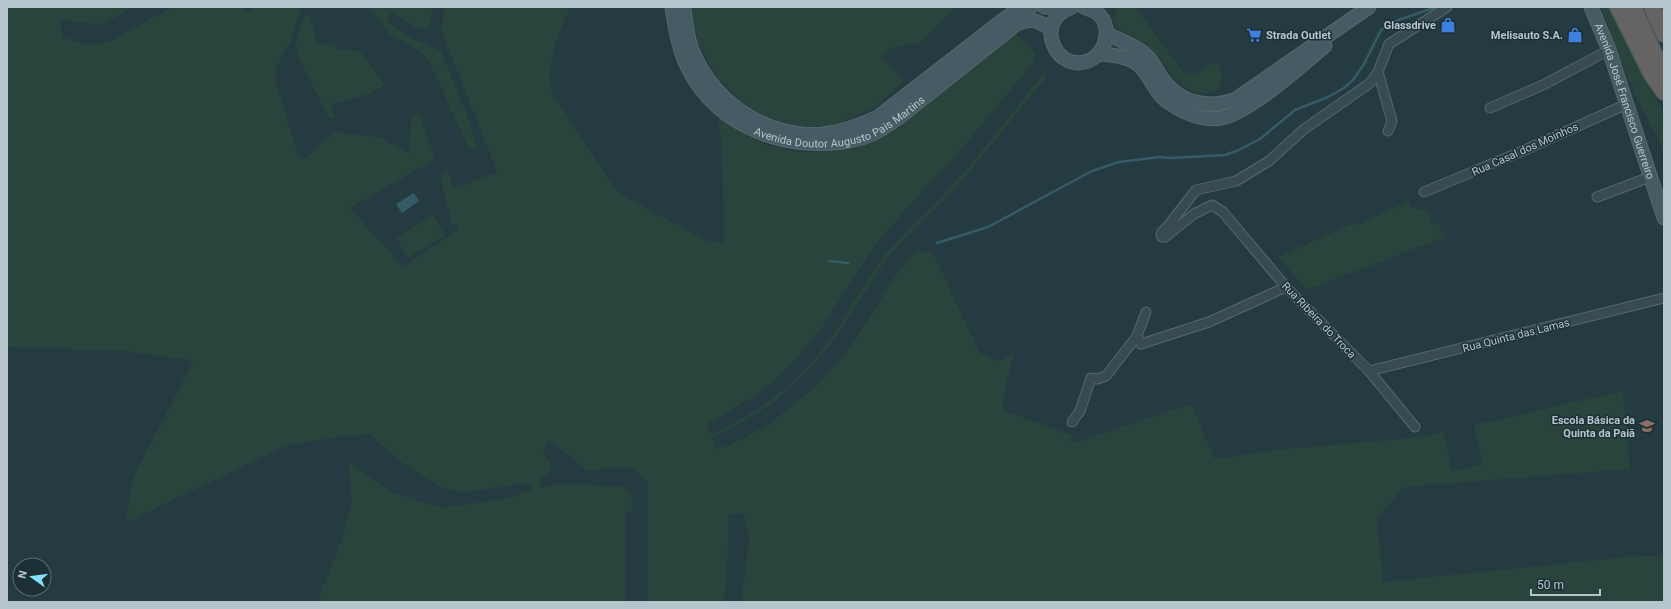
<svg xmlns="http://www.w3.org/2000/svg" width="1671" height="609" viewBox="0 0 1671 609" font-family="Roboto,sans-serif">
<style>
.green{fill:#28443c}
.water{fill:#355b67}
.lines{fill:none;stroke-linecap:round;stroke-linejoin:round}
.stream{stroke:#355b67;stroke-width:2.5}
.minor-casing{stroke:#56686e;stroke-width:11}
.secondary-casing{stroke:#56686e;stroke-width:15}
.trunk-casing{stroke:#46585e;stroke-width:18}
.minor{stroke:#384b51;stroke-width:9}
.secondary{stroke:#465c64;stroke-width:13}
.trunk{stroke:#666463;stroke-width:16}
.labels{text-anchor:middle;stroke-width:3;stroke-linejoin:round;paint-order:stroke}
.poi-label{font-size:11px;font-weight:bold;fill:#b5c5cb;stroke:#1d3036;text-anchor:end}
.street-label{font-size:11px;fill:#b5c5cb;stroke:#1d3036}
</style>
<rect width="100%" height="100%" fill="#243b41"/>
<path class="green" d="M7 7H134L101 25 59 19 63 37 83 44 107 43 172 7H242L245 13 254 7H301L291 42 277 65 275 80 298 155 306 158 333 132 378 137 410 153 411 115 420 114 435 158 432 161 350 208 403 267 458 230V224L452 226 440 175 448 171 454 189 497 172 442 32 444 7H440H570L556 41 549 72 552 92 617 192 707 241 724 244 722 145 718 117C766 153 813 161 870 141L1016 33 1036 53 1032 64 956 156 931 181 876 244 821 329 792 364 758 394 707 424 711 434C756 414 802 381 830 339 852 308 868 273 894 244 915 221 939 201 959 177 989 144 1015 108 1043 74L1047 76 964 179 906 237 885 261 836 338 808 371 770 405 732 428 712 437 717 449 730 445 771 423 816 386 848 351 898 272 916 251 933 252 979 352 998 361 1014 353 1002 402 1006 411 1071 435V444L1191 404 1215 459 1275 450 1410 438 1443 432 1452 471 1483 464 1474 425 1623 391 1630 469 1404 487 1377 518 1383 582 1634 556H1664V602H741L749 541 744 514H729L727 576 724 602H648V482L631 467 587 470 549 440 543 451 552 465 550 473 539 478 541 488 564 483 623 487 631 494 633 508 625 516V602H317L342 539 352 501 348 461 392 492 441 508 510 498 532 489 530 483 460 493 436 485 401 462 369 434 337 437 286 446 125 523 133 478 193 361 124 351 7 347Z
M369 7H434L428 29 413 27 392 11 387 20C399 34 425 44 441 51L466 112 478 150 468 147 428 59 418 50 389 34Z
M693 7H955L922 42 892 48 880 56 904 81 875 108 833 126H791L757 112 740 100 716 76 699 44 692 23Z
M1116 7H1137L1136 8 1185 75 1190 71 1194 76 1216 61C1218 65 1220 68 1221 72 1226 90 1209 97 1195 92 1173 83 1164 59 1147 45 1140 39 1124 35 1118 28 1113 22 1115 14 1116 7Z
M1601 7H1611L1622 34 1664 114V151L1636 95 1619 59Z
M305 15H310L317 44 334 43 337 50 360 51 385 85 369 94 332 104 335 118 330 119 297 56 296 42Z
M1408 201 1412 208 1416 207 1418 211 1426 209 1432 225 1438 223 1445 237 1307 290 1278 257 1356 222 1358 225Z
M433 215 445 235 408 258 396 238Z"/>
<path class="water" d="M414 193 419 201 402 213 396 204Z"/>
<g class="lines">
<path class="stream" d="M937 243 988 227 1092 171 1119 162 1160 157 1170 158 1225 155 1239 150 1260 139 1295 110 1328 97 1344 88 1353 80 1364 64 1381 30 1393 22 1436 7
M829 261 848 263"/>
<g class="minor-casing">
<path id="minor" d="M1378 72 1392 121 1388 131
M1490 108 1543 85 1609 50
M1424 192 1520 152 1627 104
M1597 197 1650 177
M1137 336 1141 344 1209 322 1286 287
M1369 371 1664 298
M1072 422 1080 411 1091 378 1097 379 1106 376 1137 336 1146 312
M1415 427 1369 371 1286 287 1223 212 1212 205 1194 214 1165 237H1162L1161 235 1162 232 1168 226 1196 190 1236 181 1269 161 1303 130 1370 83 1378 72 1389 44 1447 7"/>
</g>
<g class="secondary-casing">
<g id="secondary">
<path id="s1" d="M672 7C675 27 678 47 687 66 717 130 796 156 861 138 876 134 889 124 901 116L1015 25C1030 17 1037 20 1051 29"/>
<path d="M684 7C685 18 686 29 689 40 704 96 765 140 823 134 842 132 861 125 878 117L1003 20 1014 12 1031 7"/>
<path d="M1044 7 1067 8"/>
<path d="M1072 7C1031 20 1057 78 1092 59 1108 49 1112 23 1096 12 1092 10 1088 9 1084 7"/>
<path id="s2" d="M1591 7 1609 50 1664 218"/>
<path d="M1107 33C1119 41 1139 46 1149 58 1155 65 1158 74 1164 81 1182 104 1210 109 1236 99L1369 7"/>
<path d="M1099 54C1113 55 1130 56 1141 67 1149 76 1154 88 1162 97 1168 103 1177 108 1185 112 1196 117 1209 120 1221 118 1248 114 1302 65 1325 46"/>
</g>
</g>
<g class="trunk-casing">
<path id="trunk" d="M1618 7 1651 73 1664 92
M1633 7 1661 69
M1652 7 1664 34"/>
</g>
<use href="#minor" class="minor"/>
<use href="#secondary" class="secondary"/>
<use href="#trunk" class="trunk"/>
</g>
<defs>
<g id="shop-bare" transform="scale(1.2)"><path d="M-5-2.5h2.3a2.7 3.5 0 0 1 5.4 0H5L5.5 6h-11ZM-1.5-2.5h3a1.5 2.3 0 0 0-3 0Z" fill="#3f7fe0" stroke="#1d3036" stroke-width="2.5" paint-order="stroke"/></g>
<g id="supermarket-bare" transform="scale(1.2)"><path d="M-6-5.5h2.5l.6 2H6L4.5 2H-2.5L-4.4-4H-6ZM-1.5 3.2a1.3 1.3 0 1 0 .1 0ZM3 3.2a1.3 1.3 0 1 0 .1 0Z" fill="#3f7fe0" stroke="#1d3036" stroke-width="2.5" paint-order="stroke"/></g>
<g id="school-bare" transform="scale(1.2)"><path d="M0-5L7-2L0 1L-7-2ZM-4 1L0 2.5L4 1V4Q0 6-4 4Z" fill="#8d6e63" stroke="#1d3036" stroke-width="2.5" paint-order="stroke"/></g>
</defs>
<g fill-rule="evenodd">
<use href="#shop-bare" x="1448" y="25"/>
<use href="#supermarket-bare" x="1254" y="35"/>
<use href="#shop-bare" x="1575" y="35"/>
<use href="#school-bare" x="1647" y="426"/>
</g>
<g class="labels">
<g class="poi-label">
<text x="1436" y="29">Glassdrive</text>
<text x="1266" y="39" text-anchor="start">Strada Outlet</text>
<text x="1563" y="39">Melisauto S.A.</text>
<text x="1635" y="424">Escola Básica da<tspan x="1635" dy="13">Quinta da Paiã</tspan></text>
</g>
<g class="street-label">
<text dy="4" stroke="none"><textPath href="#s2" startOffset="100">Avenida José Francisco Guerreiro</textPath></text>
<text dy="4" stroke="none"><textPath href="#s1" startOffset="248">Avenida Doutor Augusto Pais Martins</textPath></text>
<text transform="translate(1525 149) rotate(-24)" y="4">Rua Casal dos Moinhos</text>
<text transform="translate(1319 320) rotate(46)" y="4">Rua Ribeira do Troca</text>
<text transform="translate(1516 335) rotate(-14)" y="4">Rua Quinta das Lamas</text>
</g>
</g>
<rect width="1671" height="609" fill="none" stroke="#b5c5cb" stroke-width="16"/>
<g transform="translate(32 577) rotate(284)"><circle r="19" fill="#1d3036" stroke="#5a6c72"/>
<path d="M0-3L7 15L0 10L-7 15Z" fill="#87dffe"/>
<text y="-6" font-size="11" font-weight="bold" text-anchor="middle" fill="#b5c5cb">N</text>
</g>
<path d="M1531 589v6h69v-6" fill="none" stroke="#b5c5cb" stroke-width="2"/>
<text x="1537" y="589" font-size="12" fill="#b5c5cb" stroke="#1d3036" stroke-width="3" paint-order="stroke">50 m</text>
</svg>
